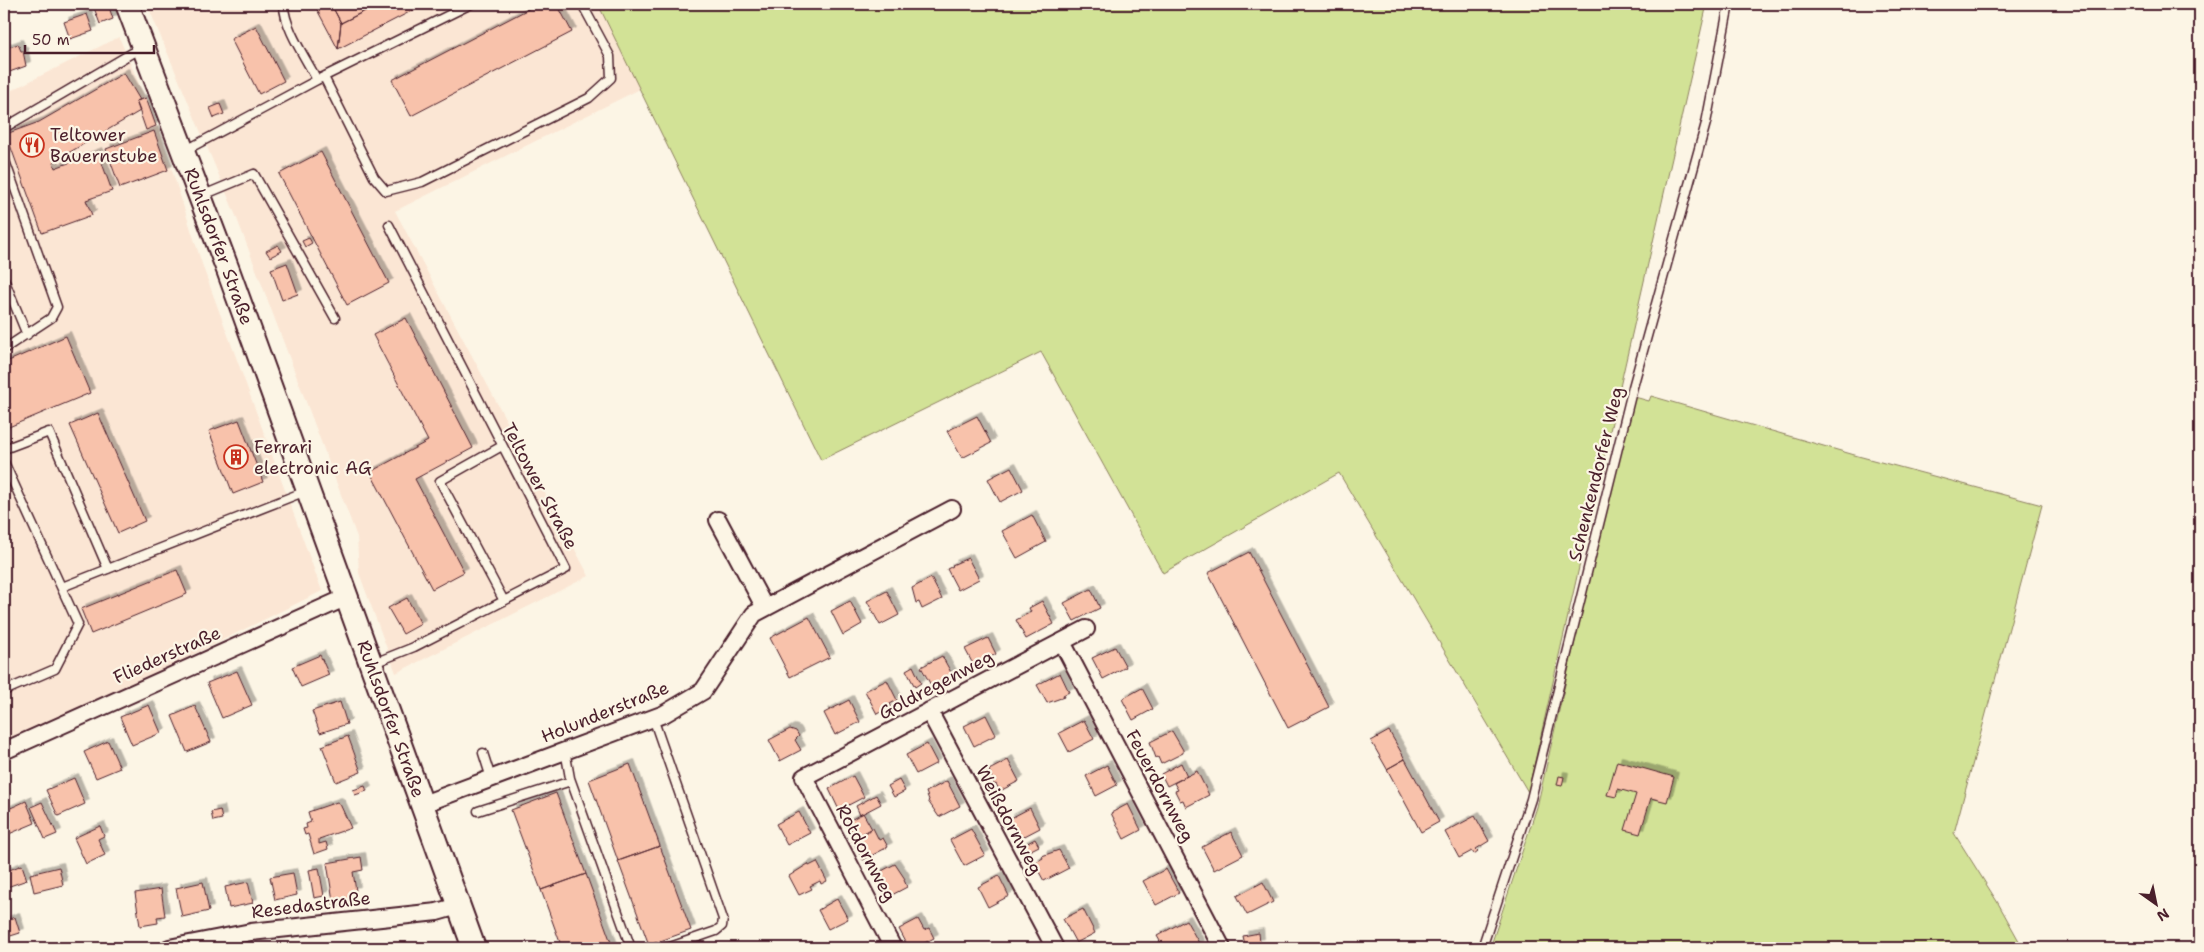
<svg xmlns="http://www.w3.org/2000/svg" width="2204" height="952" viewBox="0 0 2204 952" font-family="'Shantell Sans',sans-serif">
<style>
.built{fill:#fbe6d4}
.green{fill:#d2e296;stroke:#8e8060}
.building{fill:#f8c2ab;stroke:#4a1f2b;filter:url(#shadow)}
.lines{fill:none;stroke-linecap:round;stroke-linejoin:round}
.service-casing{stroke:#4a1f2b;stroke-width:11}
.minor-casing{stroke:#4a1f2b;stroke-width:20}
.secondary-casing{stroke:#4a1f2b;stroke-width:26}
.service{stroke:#fcf5e5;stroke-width:8}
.minor{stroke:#fcf5e5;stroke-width:16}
.secondary{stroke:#fcf5e5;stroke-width:22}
.labels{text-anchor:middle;stroke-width:4.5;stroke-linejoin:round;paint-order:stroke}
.poi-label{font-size:18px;fill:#4a1f2b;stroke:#fcf5e5;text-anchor:start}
.street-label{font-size:18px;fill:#4a1f2b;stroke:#fcf5e5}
</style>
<defs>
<filter id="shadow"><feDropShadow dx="4.5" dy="-4.5" stdDeviation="0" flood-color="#0004"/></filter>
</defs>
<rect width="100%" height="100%" fill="#fcf5e5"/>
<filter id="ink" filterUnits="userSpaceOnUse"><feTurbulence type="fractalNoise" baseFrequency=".02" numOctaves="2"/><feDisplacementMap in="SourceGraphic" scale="10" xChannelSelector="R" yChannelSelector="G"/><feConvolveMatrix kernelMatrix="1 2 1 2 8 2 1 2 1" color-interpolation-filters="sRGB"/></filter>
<g filter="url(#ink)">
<path class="built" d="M147 4H598L640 89 395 211 589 576 396 673 359 573 357 537 236 216Z
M119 37 160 133 204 270 322 591 4 748V94Z"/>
<path class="green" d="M598 4H1707L1528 792 1339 473 1163 573 1041 352 821 460Z
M1631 396 1649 401 1651 396 1858 456 2042 505 1954 833 1998 903 2023 948H1490L1537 807Z"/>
<path class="building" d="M97 4H108L113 19 100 24 93 5Z
M314 4H331L341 23 338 49Z
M331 4H379L341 23Z
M379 4H425L338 49 341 23Z
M538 4H557L572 32 411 116 392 80Z
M87 14 93 31 70 39 64 22Z
M256 26 284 81 259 94 231 39Z
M18 44 21 51H23L26 66 4 74V46L7 48Z
M124 73 140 100 136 101 140 111 53 162 55 168 98 152 112 191 86 200 92 215 42 233 6 134 39 122Z
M146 98 156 126 146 130 136 101Z
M220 104 224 114 214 118 210 108Z
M154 131 168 170 120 188 106 149Z
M321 152 389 283 347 305 279 174Z
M309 238 312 243 305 247 302 241Z
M278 245 282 251 270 257 266 251Z
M287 263 298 294 282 300 271 269Z
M406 318 473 448 415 479 464 572 432 589 370 472 428 441 373 335Z
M66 336 90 393 4 429V363Z
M98 413 145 521 118 533 70 425Z
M977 416 991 443 962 458 947 431Z
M239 420 263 482 233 494 209 431Z
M1011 467 1023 490 1000 502 988 479Z
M1032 515 1046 542 1017 558 1002 531Z
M1249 552 1329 707 1288 728 1208 573Z
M968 558 979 579 958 590 947 569 953 566 952 565Z
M177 570 187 594 91 634 81 609Z
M931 578 942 599 922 609 919 602 916 603 912 588Z
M1091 589 1100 608 1074 621 1064 603Z
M887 591 899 615 880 625 867 601Z
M407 598 421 624 403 634 388 608Z
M850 601 862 624 843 635 831 611Z
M1042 601 1054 624 1026 639 1016 620 1031 612 1029 608Z
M809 617 830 657 790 677 770 638Z
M988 638 996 654 974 666 965 649Z
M1115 647 1126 667 1103 679 1092 658Z
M320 655 329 675 301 687 292 667Z
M942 656 953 676 932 687 921 667Z
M913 666 921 683 915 687 906 670Z
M237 671 252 705 222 718 207 683Z
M1060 673 1069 692 1063 695 1064 697 1047 703 1037 685Z
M887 680 897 700 890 704 891 706 877 714 865 691Z
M1142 688 1153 709 1133 720 1122 699Z
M849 700 860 722 835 735 824 713Z
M340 702 347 724 320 733 312 711Z
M149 705 161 733 132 745 120 717Z
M195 706 211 742 187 752 172 716Z
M986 715 996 735 974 746 964 726Z
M1084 720 1094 739 1069 752 1059 733Z
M790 729 796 731 799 736 795 740 801 750 780 761 769 740Z
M1172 731 1183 750V753L1161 764 1158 757 1156 758 1150 742Z
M1389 731 1405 759 1387 769 1371 741Z
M348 736 361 772 336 782 322 746Z
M108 741 120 768 96 778 84 752Z
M927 744 937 763 916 774 906 755Z
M1405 759 1439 822 1421 832 1387 769Z
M1008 760 1019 781 1000 791 996 784 994 785 989 770Z
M1617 761 1674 777 1667 802 1651 798 1640 834 1625 830 1636 794 1618 789 1616 797 1607 795Z
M1181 763 1187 776 1167 786 1161 774Z
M630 764 660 846 618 861 589 780Z
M1107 765 1117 785 1096 796 1086 776Z
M1197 771 1209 795 1186 807 1183 800 1180 801 1175 791 1178 790 1174 783Z
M853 776 864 797 839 810 829 789Z
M1559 776 1564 777 1562 786 1557 785Z
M74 778 85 804 58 816 46 790Z
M899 780 905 791 894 797 888 786Z
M947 781 960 806 939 817 928 801 929 800 926 792Z
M365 786 367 791 355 795 353 790Z
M556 793 586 874 541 890 511 810Z
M876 795 881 804 860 815 856 806Z
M26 801 35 823 9 834 4 822V811Z
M42 802 57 834 45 839 31 807Z
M337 802 340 804 351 828 319 839V844L326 842 328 849 314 854 308 834 305 835 303 829 307 828 306 824 311 822 308 812Z
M1128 804 1141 830 1124 839 1111 813Z
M1030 808 1040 828 1019 839 1009 819Z
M220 810 222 819 213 821 211 812Z
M799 812 810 833 787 845 776 824Z
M863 813 872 829 855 838 847 822Z
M1475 816 1489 841 1476 849 1478 851 1474 854 1472 851 1459 858 1445 832Z
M100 826 104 836 98 839 105 855 86 864 74 838Z
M873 828 879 840 883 838 888 847 863 860 852 839Z
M971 829 985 855 964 866 950 840Z
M1231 832 1243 855 1214 870 1202 847Z
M1035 839 1039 846 1025 853 1022 846Z
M660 846 691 930 649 945 618 861Z
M1059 850 1069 868 1044 881 1034 863 1043 858 1042 856Z
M361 857 363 870 353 872 356 891 350 892 352 904 334 907 327 863Z
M817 862 827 881 821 884 820 881 810 886 812 889 799 895 789 876 808 864 809 866Z
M895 864 905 879 904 880 907 887 888 897 876 874Z
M22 865 27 880 4 888V872Z
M59 867 63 885 34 892 30 874Z
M319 868 324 896 314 898 309 870Z
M1166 869 1179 893 1156 905 1143 881Z
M293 873 297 895 275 900 270 877Z
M586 874 613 948H562L541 890Z
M999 876 1009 896 988 907 978 887Z
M203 882 209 911 182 917 176 888Z
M248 882 253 903 229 908 225 887Z
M1263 882 1273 902 1247 915 1237 896Z
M161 889 165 916 157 917 158 923 140 926 135 893Z
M837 899 848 919 828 929 818 910Z
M1083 909 1095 933 1076 943 1063 919Z
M15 917 20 933 4 938V921Z
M918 919 924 930 929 928 934 938 915 948H909L899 929Z
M1186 920 1200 945 1195 948H1164L1157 936Z
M1259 933 1260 943 1245 945 1243 936Z"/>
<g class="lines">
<g class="service-casing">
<path id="service" d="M284 4C283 26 307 60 317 80
M324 77 374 177 386 191 422 182 589 98 611 78 610 56 582 4
M4 128 132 53
M186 150 317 80 471 4
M4 158 57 307 51 318 4 349
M201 196 254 174 335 318
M4 279 27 335
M502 446 440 481 504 601
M4 449 49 432 108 569
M4 462 78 624 55 669 4 691
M62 587 306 491
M374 663 414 647 566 569 389 225
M653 718 723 919 722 926 716 931 667 948
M565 750 570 778 631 948
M483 753 491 778
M478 811 571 781
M1482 948 1531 799 1633 387 1706 123 1729 4"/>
</g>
<g class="minor-casing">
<path id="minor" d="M718 520 765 608
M1062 642 1222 948
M929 711 1055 948
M4 751 347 597
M423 804 664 714 703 691 754 614 952 509
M169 948 251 932 437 912 458 906
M893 948 804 777 1086 629"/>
</g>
<g class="secondary-casing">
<g id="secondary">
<path id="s1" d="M127 4 228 270 474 948"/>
</g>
</g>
<use href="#service" class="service"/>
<use href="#minor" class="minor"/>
<use href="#secondary" class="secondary"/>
</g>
</g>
<defs>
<g id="restaurant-ring" transform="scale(1.25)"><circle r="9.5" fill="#fcf5e5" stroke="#c8321e" stroke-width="1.5"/><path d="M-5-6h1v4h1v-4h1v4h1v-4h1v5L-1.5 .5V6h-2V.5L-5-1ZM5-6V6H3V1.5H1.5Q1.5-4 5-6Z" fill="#c8321e"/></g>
<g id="building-ring" transform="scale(1.25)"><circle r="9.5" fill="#fcf5e5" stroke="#c8321e" stroke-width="1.5"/><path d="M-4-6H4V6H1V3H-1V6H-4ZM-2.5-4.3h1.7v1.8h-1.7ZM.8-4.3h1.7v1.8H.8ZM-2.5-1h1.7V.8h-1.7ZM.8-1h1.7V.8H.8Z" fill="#c8321e"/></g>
</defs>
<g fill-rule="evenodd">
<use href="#restaurant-ring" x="32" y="145"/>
<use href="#building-ring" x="236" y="457"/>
</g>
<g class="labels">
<g class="poi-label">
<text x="50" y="141">Teltower<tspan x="50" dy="21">Bauernstube</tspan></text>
<text x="254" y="453">Ferrari<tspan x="254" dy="21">electronic AG</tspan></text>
</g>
<g class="street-label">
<text dy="6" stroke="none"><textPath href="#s1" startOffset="259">Ruhlsdorfer Straße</textPath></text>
<text transform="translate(1596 474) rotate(-76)" y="6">Schenkendorfer Weg</text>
<text transform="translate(540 486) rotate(62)" y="6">Teltower Straße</text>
<text transform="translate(167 655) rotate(-24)" y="6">Fliederstraße</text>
<text transform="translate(936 685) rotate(-28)" y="6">Goldregenweg</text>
<text transform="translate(605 712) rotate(-22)" y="6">Holunderstraße</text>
<text dy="6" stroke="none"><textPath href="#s1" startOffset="762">Ruhlsdorfer Straße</textPath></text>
<text transform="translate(1160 786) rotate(62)" y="6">Feuerdornweg</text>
<text transform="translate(1009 820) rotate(62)" y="6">Weißdornweg</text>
<text transform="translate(866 853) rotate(62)" y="6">Rotdornweg</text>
<text transform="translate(311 905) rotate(-7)" y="6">Resedastraße</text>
</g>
</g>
<rect width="2204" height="952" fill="none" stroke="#fcf5e5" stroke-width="20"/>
<rect x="10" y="10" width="2184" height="932" fill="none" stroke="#4a1f2b" stroke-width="2" filter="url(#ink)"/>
<g transform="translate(2156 904) rotate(147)" stroke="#fcf5e5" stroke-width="4" paint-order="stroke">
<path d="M0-4L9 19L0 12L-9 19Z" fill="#4a1f2b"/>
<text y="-8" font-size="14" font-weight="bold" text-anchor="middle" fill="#4a1f2b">N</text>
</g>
<path d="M25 45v8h129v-8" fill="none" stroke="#4a1f2b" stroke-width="2.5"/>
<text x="32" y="45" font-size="15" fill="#4a1f2b" stroke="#fcf5e5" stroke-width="4" paint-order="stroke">50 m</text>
</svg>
